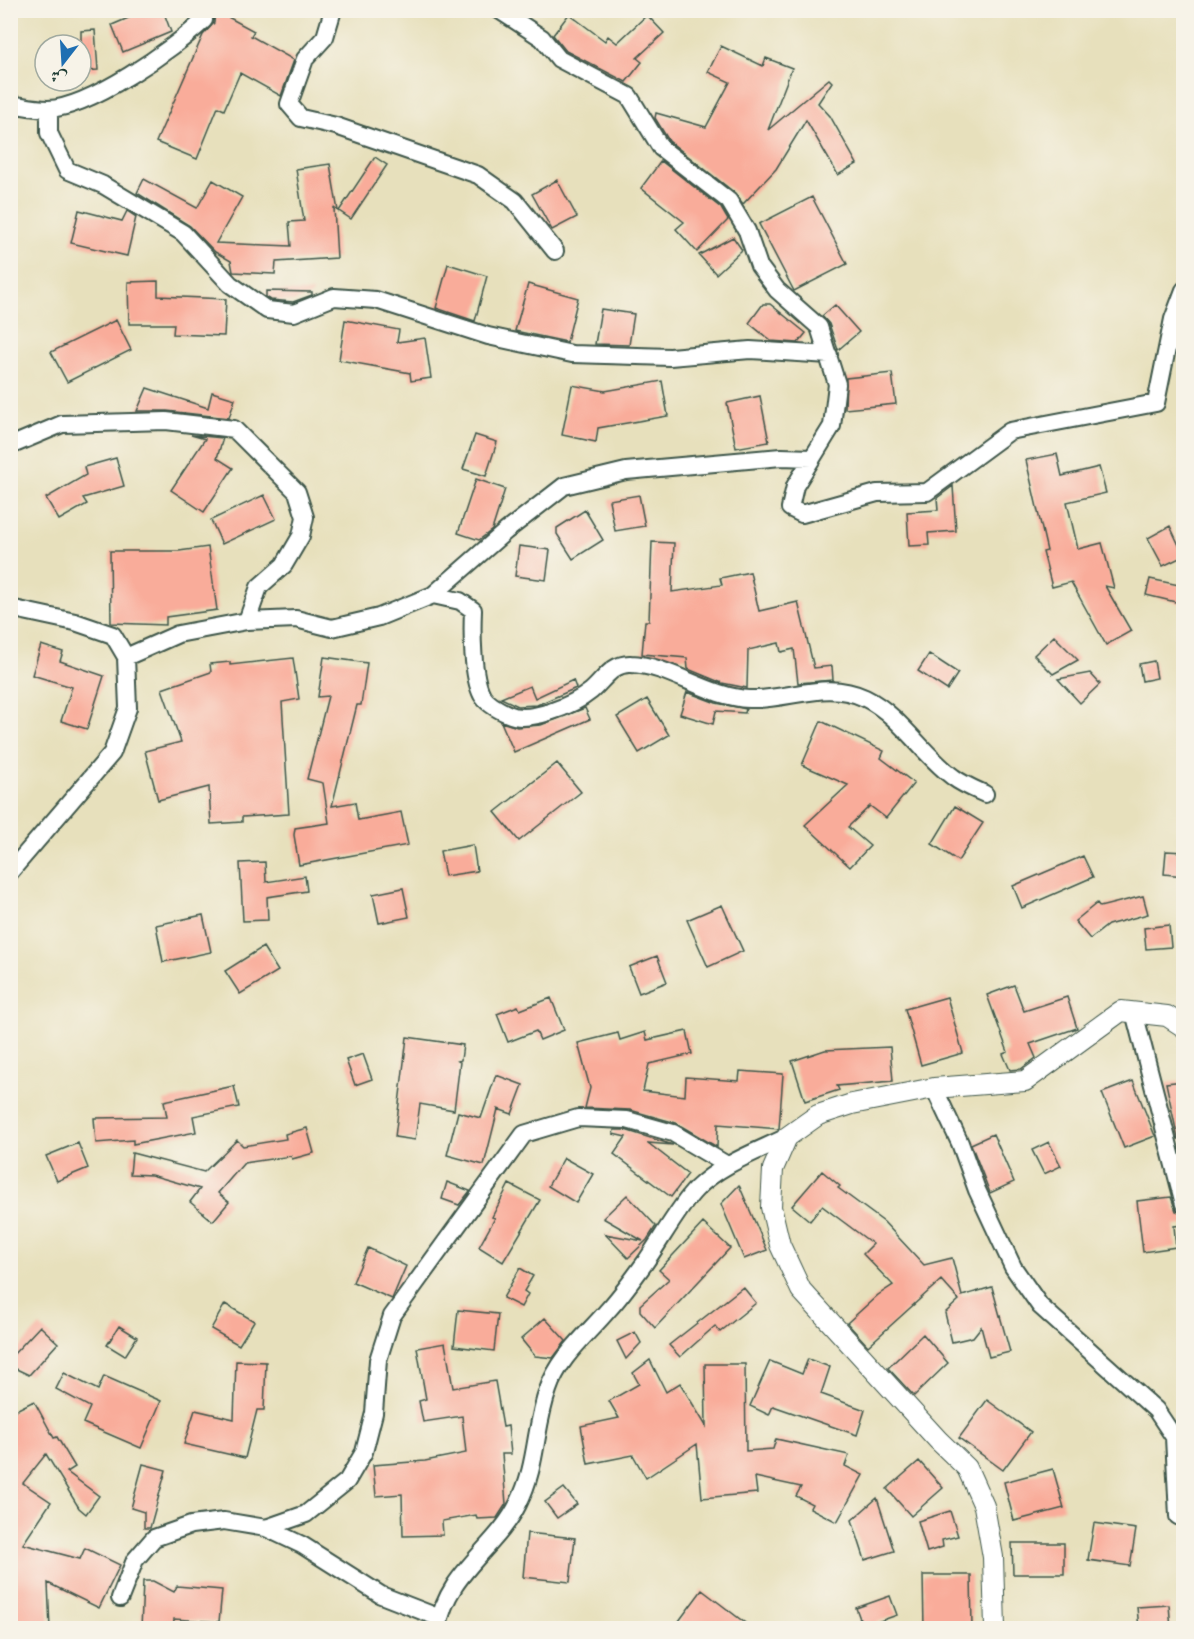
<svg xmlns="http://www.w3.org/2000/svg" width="1194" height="1639" viewBox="0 0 1194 1639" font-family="Vollkorn,Amiri,serif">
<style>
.building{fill:#f9ac9a}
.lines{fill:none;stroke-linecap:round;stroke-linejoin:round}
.minor-casing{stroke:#3d5548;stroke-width:20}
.tertiary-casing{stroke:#3d5548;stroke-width:22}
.minor{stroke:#fff;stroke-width:16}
.tertiary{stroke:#fff;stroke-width:20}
</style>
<rect width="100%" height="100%" fill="#f7f3e8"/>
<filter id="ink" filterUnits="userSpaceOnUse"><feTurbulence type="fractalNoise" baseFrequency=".0167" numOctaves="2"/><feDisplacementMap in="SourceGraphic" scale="12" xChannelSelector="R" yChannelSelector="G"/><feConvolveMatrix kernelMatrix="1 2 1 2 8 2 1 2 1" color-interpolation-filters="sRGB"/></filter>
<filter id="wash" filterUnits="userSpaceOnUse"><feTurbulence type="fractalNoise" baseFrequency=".008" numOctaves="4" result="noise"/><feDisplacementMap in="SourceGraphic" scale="24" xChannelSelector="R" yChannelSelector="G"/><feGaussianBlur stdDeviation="1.35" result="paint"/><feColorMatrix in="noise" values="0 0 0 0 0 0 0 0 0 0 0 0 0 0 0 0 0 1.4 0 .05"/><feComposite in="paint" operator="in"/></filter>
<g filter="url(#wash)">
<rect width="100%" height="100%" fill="#e7e0bc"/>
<g id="blocks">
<path class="building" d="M147 10H163L171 32 123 52 112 25Z
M215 10 254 31 251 36 294 60 281 96 240 73 224 110 218 107 197 159 156 142 203 35 214 23Z
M569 14 605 41 608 36 617 43 647 15 664 33 637 58 642 62 626 82 566 51 553 35Z
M95 30 98 70 81 71V31Z
M721 46 763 66 766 58 792 68 768 130 829 79 832 82 818 103 830 116 857 164 838 175 806 120 776 169 743 204 735 193 669 141 655 118 656 113 706 127 730 82 708 72Z
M375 157 387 165 351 219 339 211Z
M661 161 721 208 728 220 697 252 676 229 684 222 641 188Z
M330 164 338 211 334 208 337 258 276 262 275 274 233 272 231 261 215 252 190 226 137 193 144 179 197 208 213 180 242 197 216 243 291 246 289 222 304 221 296 169Z
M557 180 577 217 552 230 532 194Z
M812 197 847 264 794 291 759 224Z
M79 210 122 221 127 211 136 217 127 256 71 243Z
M733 237 742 250 716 274 699 255Z
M448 264 487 276 475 321 436 308Z
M158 281V296L226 299 224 336 173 334 174 324H129L128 282Z
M528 284 578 298 567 342 515 331Z
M266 291 312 292V295L293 302 271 300 266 297Z
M763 304H770L806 333 798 343 771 341 749 323Z
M835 305 859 332 838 350 829 324 822 316Z
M601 309 634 314 629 345 595 344Z
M116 320 131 350 67 382 51 352Z
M345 320 399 330 397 342 425 338 431 378 411 381 410 373 339 360Z
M892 373 896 404 845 409 846 378Z
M662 381 668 416 598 428 596 442 562 435 572 385 605 391Z
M147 388 208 408 212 392 235 399 229 418 167 411H137Z
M760 396 769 442 736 448 727 403Z
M191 435 223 438 217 458 233 468 204 512 171 490 205 439Z
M475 435 497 442 486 476 463 469Z
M1057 454 1062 476 1099 467 1106 493 1067 502 1078 549 1102 543 1114 588 1105 586 1131 631 1106 645 1071 582 1052 587 1043 552 1047 551 1026 460Z
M116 458 124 486 83 498 87 504 59 520 46 498 86 475 84 467Z
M476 479 505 489 492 530 479 540 458 533Z
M953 486 956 531 928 533 929 545 909 546 907 512 938 510 937 498Z
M264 495 276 519 222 544 211 520Z
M639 495 645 526 615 531 609 500Z
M585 510 603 540 573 559 557 534V528Z
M1170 526 1184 556 1163 566 1148 538Z
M652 542 674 543 672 592 722 585 720 578 750 572 759 611 798 602 814 668 832 666 833 680 798 683 794 649 781 652 779 643 748 650 747 688 722 683 688 669 687 658 642 654 645 621H649Z
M519 546 550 550 546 580 515 576Z
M208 547 217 610 166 617V625L111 623 110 551H179Z
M1150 579 1184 586V604L1146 595Z
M1054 636 1078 660 1053 674 1034 655Z
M41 645 63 652 60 661 104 676 87 729 61 721 72 687 32 675Z
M929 654 958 673 947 690 918 671Z
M324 657 367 663 361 705H357L332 806 355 802 358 820 401 812 408 845 299 865 294 835 295 828 329 823 323 783 307 779 328 696 318 697Z
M293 658 299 699 282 702 289 814 242 817V822L211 824 209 787 158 800 145 751 181 742 162 689 211 672 210 664 230 662V665Z
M1154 661 1157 678 1142 681 1139 664Z
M1090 673 1100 684 1080 703 1058 679Z
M573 680 576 688 537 705 518 706 501 698 530 686 535 698Z
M687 692 716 703 746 709 745 713 716 711 713 724 680 714Z
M647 699 669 735 639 753 617 717Z
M585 708 590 719 514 752 501 722 517 727 541 725Z
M821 721 884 751 881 758 914 783 886 818 870 806 848 827 870 846 850 867 805 825 848 785 802 765Z
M557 763 581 792 519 841 495 812Z
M955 806 983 823 958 861 932 844Z
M473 845 477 871 445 876 440 851Z
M1166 851 1184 852V876L1164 874Z
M1083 856 1093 877 1022 908 1013 886Z
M265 862 266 882 305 876 307 891 267 897 268 920 243 921 240 863Z
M403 888 409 917 379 923 373 894Z
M1143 896 1148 914 1108 925 1090 939 1075 921 1097 903 1100 907Z
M722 905 743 951 708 967 687 920Z
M203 915 211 952 163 962 156 925Z
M1169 925 1171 947 1146 949 1144 928Z
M263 947 278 971 240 994 225 971Z
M657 956 667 982 639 993 629 967Z
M1014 985 1024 1011 1067 997 1077 1028 1030 1044 1036 1058 1021 1069 1010 1070 1003 1054 1008 1052 987 995Z
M947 997 963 1053 921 1065 905 1009Z
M551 998 564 1030 540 1040 536 1031 508 1042 497 1014 518 1006 520 1010Z
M687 1031 692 1054 649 1064 643 1091 685 1096 686 1077 739 1081 740 1071 783 1074 779 1129 718 1124 717 1147 676 1123 630 1110 585 1108 590 1088 578 1043 618 1033 620 1040 645 1032 647 1040Z
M407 1037 463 1045 461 1060 458 1061 460 1062 454 1110 420 1104 415 1140 395 1137Z
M890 1047 893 1081 837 1086 839 1090 805 1101 792 1061 825 1050Z
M363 1054 372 1079 355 1085 346 1060Z
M496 1075 523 1085 512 1114 498 1109 484 1165 447 1155 458 1112 481 1118Z
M1133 1081 1155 1136 1124 1148 1102 1093Z
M1184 1081V1138L1178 1139 1166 1083Z
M234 1086 239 1107 193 1116 196 1132 133 1144V1140L96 1143 94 1118 167 1117 164 1101Z
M307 1128 314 1153 292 1159 291 1156 244 1163 218 1193 229 1202 213 1221 190 1202 200 1189 151 1175 130 1174 132 1153 204 1172 237 1140 243 1146 286 1139 285 1134Z
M614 1130H625L673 1145 648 1143 688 1174 671 1197 614 1154 626 1137 613 1134Z
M993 1134 1014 1182 990 1193 971 1144Z
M1049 1142 1061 1166 1044 1174 1032 1150Z
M78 1143 88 1168 57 1181 46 1156Z
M564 1158 593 1174 576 1203 548 1186Z
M822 1171 840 1186 838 1188 884 1222 924 1265 952 1258 962 1296 992 1287 1010 1352 989 1357 981 1327 973 1337 952 1342 945 1313 959 1300 941 1280 868 1346 847 1323 878 1295 893 1285 863 1254 873 1244 822 1206 810 1221 792 1206Z
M447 1182 470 1191 459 1205 442 1199Z
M509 1184 540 1200 503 1262 479 1247 495 1218 492 1217Z
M739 1185 767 1250 744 1259 721 1204Z
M627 1195 656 1226 647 1240 628 1258 605 1234 643 1241 603 1218Z
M1171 1197 1176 1211 1184 1214V1225L1174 1226 1176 1247 1143 1252 1137 1201Z
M703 1223 730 1248 655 1328 640 1311V1305L669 1279 659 1270Z
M368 1248 406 1266 392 1299 353 1282Z
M520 1268 533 1276 524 1291 528 1294 521 1307 503 1298Z
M743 1287 756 1303 720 1332 715 1326 680 1357 669 1345Z
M225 1304 254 1321 239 1345 211 1329Z
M458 1310 498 1314 494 1351 454 1346Z
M545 1318 566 1341 553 1358 535 1356 521 1339Z
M40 1326 58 1343 29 1375 10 1366V1358Z
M119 1326 137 1337 125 1356 107 1345Z
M635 1332 641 1343 626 1359 617 1341Z
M923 1334 948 1363 914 1396 888 1368Z
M445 1343 453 1388 495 1381 503 1427 508 1426 511 1454H502L506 1504 497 1518 477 1519 476 1515 442 1521 443 1535 403 1536 402 1494 376 1496 373 1465 425 1461 466 1453 462 1416 423 1422 419 1401 426 1399 417 1348Z
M808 1359 830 1367 821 1394 865 1410 857 1435 773 1406 769 1415 750 1406 770 1361 802 1374Z
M650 1360 666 1392 680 1383 706 1426 705 1364H745L746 1451 773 1449 776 1439 849 1455 845 1466 863 1475 837 1522 810 1508 812 1504 796 1496 801 1487 755 1477 757 1493 702 1498 697 1444 646 1478 633 1455 588 1464 581 1426 619 1418 609 1401 639 1384 633 1373Z
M236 1361 266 1362 264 1410H257L245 1458 184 1444 195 1410 234 1419Z
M64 1373 98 1390 104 1376 161 1401 141 1448 83 1423 90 1407 56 1389Z
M987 1400 1031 1432 1003 1470 959 1438Z
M34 1401 54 1438 57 1437 75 1467 67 1472 99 1496 86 1514 79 1508 46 1454 23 1483 51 1502 23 1544 80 1559 85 1548 120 1565 99 1608 48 1583 50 1629H10V1413Z
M919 1461 943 1488 911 1516 887 1489Z
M143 1464 166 1470 150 1528H144V1512L131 1508Z
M1053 1469 1064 1508 1014 1521 1004 1482Z
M564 1488 577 1504 557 1518 545 1502Z
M877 1498 894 1551 865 1560 852 1520Z
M950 1511 958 1536 942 1540 943 1547 927 1552 918 1521Z
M1094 1523 1136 1529 1130 1566 1088 1560Z
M527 1533 575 1538 570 1582 523 1577Z
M1012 1543H1064V1574H1013Z
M923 1575H971L972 1629H924Z
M143 1581H153L174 1592 177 1586 222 1590 219 1622 174 1619 173 1629H141Z
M702 1590 753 1629H673Z
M890 1596 897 1615 863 1627 856 1608Z
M1169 1605 1171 1629H1139L1137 1607Z"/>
</g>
</g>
<g filter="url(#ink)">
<use href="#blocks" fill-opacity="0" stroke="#3d5548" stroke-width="1.5"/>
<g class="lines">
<g class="minor-casing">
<path id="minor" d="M333 10 325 37 305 59 289 104 301 118 336 126 478 175 515 201 555 251
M499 10 542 38 559 59 629 96 661 148 729 201 747 231 759 266 777 290 819 327 837 384 832 426 795 486 790 508 802 514 877 493 927 492 1010 431 1156 403 1173 319 1184 290
M10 104C23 106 36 109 48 109 89 108 174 49 204 20L201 10
M49 109V133L67 170 103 185 183 233 230 284 267 310 294 313 334 297 376 300 488 336 572 354 670 357 750 350 829 355
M10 446 62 424 166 421 234 429 297 492 305 517 301 536 284 565 259 587 247 621
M433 595 460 601 473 610C472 632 472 676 482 695 487 704 499 710 508 714 529 724 574 705 591 691 604 680 612 663 631 664 669 665 708 697 749 699 788 701 826 679 865 698 900 715 922 754 953 777 962 784 974 789 985 794
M10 608 75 622 113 635 126 657 128 708 112 753 10 872
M126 657 178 634 247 621 296 619 332 628 379 617 433 595 506 531 564 486 626 471 781 457 812 458
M1134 1012 1184 1204
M934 1088 960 1143 977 1190 1013 1267 1040 1306 1156 1410 1174 1437 1178 1516 1184 1519
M266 1528 306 1514 347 1481 364 1452 374 1413 378 1360 392 1316 524 1134 578 1118 627 1120 673 1133 727 1165
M120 1598 135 1560 154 1538 191 1525 224 1521 266 1528 302 1545 381 1595 440 1618
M438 1628C446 1573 496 1549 518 1504 538 1464 534 1429 548 1390 559 1357 586 1336 608 1310 621 1296 633 1279 644 1264 659 1243 680 1205 696 1189 721 1164 756 1152 787 1137"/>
</g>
<g class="tertiary-casing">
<path id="tertiary" d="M995 1628 993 1557 984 1506 967 1468 938 1440 801 1290 780 1245 771 1207 773 1169 787 1137 818 1115 852 1104 934 1088 1025 1081 1121 1011 1167 1016 1184 1027"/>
</g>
<use href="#minor" class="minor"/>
<use href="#tertiary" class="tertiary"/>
</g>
</g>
<rect width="1194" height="1639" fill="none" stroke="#f7f3e8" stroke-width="36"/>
<g transform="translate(63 63) rotate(197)"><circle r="28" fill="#f7f3e8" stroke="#a1aaa0" stroke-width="1.5"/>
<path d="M0-4.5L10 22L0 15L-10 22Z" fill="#1f6fb2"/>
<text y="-9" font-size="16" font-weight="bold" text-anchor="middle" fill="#1f3d34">ش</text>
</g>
</svg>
